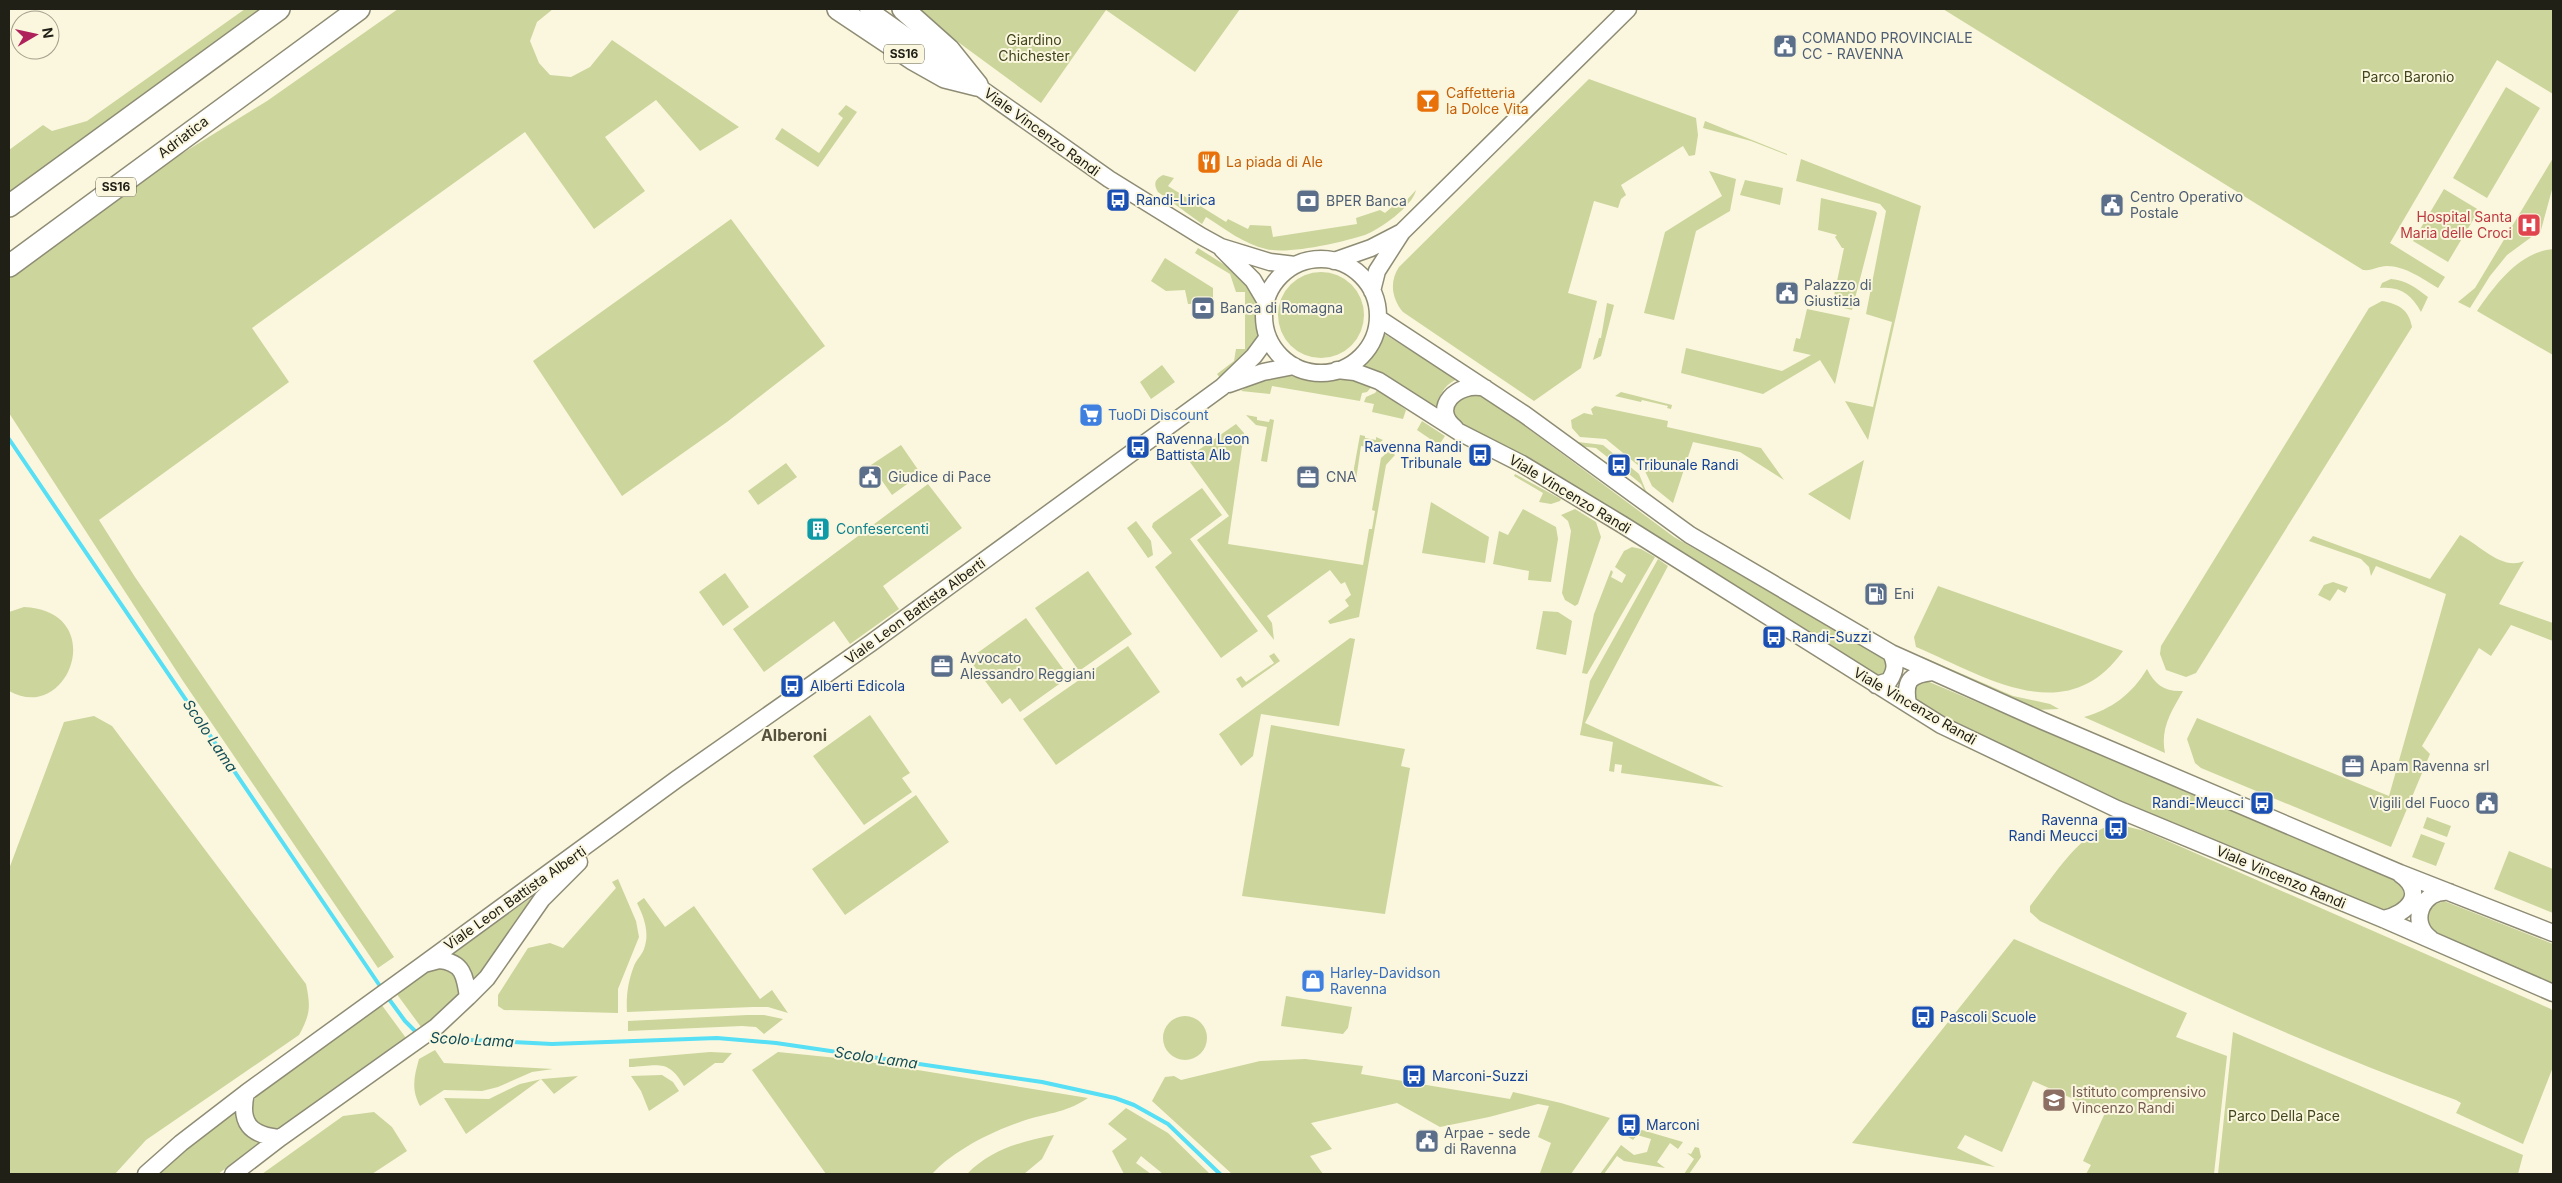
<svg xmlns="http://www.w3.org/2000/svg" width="2562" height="1183" viewBox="0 0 2562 1183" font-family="Inter,sans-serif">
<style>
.green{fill:#ccd59c}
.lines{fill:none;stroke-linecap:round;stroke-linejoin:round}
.stream{stroke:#56dff5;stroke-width:4}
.secondary-casing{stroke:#8f8c75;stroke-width:19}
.highway-casing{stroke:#8f8c75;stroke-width:24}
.secondary{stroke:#fff;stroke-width:16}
.highway{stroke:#fff;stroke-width:21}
.labels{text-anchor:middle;stroke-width:4;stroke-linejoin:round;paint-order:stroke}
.shield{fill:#fbf7de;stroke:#626053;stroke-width:1}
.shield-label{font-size:12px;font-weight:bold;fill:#212017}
.service-label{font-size:14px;fill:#4e5e75;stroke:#fbf7de;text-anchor:start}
.park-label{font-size:14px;fill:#40451d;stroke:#fbf7de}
.food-label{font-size:14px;fill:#c56008;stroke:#fbf7de;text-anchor:start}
.street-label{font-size:14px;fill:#212017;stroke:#fbf7de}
.transit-label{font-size:14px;fill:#164399;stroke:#fbf7de;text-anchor:start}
.health-label{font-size:14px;fill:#be3a42;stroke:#fbf7de;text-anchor:end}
.shop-label{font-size:14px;fill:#366cbe;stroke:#fbf7de;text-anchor:start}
.culture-label{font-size:14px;fill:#0d838f;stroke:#fbf7de;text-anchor:start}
.education-label{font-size:14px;fill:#785e54;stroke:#fbf7de;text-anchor:start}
.water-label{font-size:15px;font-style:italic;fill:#114d56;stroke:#fbf7de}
.quarter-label{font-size:16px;font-weight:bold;fill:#55513d;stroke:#fbf7de}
</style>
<rect width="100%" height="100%" fill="#fbf7de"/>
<path class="green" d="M245 9H271L9 196V150L43 125 52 131 87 121Z
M398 9H553L537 22 530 41 539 63 550 75 571 77 590 67 612 40 739 127 700 151 656 100 605 137 645 191 594 229 525 132 252 328 289 382 99 520 135 577 394 957 378 968 183 681 9 413V279L178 156 267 101Z
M913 9H1240L1195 72 1106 10 1041 103Z
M1943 9H2553V94L2497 60 2390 243 2445 277 2438 288C2423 279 2405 266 2387 266 2378 266 2373 271 2363 270Z
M1589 79 1696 118 1698 135 1695 155 1689 156 1683 146 1621 185 1626 195 1621 199 1618 208 1594 201 1568 293 1597 301 1581 368 1534 401 1403 312C1392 299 1389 282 1399 267Z
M2506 87 2540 108 2487 198 2453 178Z
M846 105 857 112 818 167 775 139 782 128 819 153 843 118 838 114Z
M1705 121 1787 154V155L1751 141 1703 128Z
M2553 158V186L2541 230 2507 255 2490 276 2470 308 2458 302 2475 288Z
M1801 159 1921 206 1868 440 1845 401 1873 407 1892 322 1866 314 1886 211 1880 204 1796 181Z
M1709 171 1736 179 1730 211 1696 231 1674 320 1644 313 1665 232 1722 196Z
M1163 175 1174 178 1168 186 1226 222 1228 219 1248 229 1250 225 1271 226 1273 237 1357 224 1356 218 1380 210 1385 213 1400 200 1404 203 1416 190C1413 206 1379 230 1365 235 1343 242 1288 255 1266 249 1244 244 1225 229 1206 217L1202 224 1158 192C1153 184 1155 179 1163 175Z
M1745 180 1783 188 1780 205 1740 195Z
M2444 189 2479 210 2448 262 2413 241Z
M1821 198 1875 211 1877 213 1852 310 1832 305 1844 248H1842L1835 237 1837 235 1818 230Z
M731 219 825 346 727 422 622 496 533 361Z
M1198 248 1244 277 1256 298 1260 335 1256 344 1220 378 1217 374 1234 361 1236 349H1245V292H1236L1230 274 1195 253Z
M2553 249V355L2477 311C2495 285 2519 252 2553 249Z
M1165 258 1213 288V303L1188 304 1185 290 1166 291 1151 281Z
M1278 315a43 43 0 1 1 86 0a43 43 0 1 1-86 0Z
M2391 279C2406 280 2416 288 2428 297L2421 312C2412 295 2400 286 2380 288L2382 283Z
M2382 301C2399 304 2409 310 2412 327L2196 673 2186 677 2166 670 2160 654 2161 646 2369 308Z
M1607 303 1614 305 1601 356 1593 360 1599 338H1601Z
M1807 309 1850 318 1835 384 1820 360 1763 394 1681 373 1686 348 1782 371 1811 355 1793 351 1796 338 1800 339Z
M1381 332 1457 379C1443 386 1438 396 1438 411L1357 367 1374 350Z
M1162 365 1175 382 1151 399 1140 382Z
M1295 374 1312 380 1348 376 1374 384 1367 392 1362 393 1360 401 1272 386 1270 394 1241 391 1257 380Z
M1378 389 1406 410 1403 419 1372 412 1374 404 1364 402 1366 397 1375 393Z
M1621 392 1672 405 1671 409 1667 408 1668 406 1642 400 1641 402 1615 396Z
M1466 393 1483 395 1674 537 1886 659 1889 664 1881 679 1584 491 1458 424C1451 407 1452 406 1466 393Z
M1595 406 1668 421 1667 427 1761 448 1784 480 1740 452 1693 442 1673 503 1652 486 1645 471 1606 439 1580 437 1572 428 1571 420 1584 413 1593 415 1591 409Z
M1246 415 1257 417V420L1269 422 1270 419 1274 420 1267 462 1261 461 1267 427 1256 425Z
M1422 421 1445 436 1439 445 1417 430Z
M1236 424 1244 433 1228 544 1363 565 1369 529H1372L1375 511 1372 510 1381 458 1390 450 1395 455 1386 465 1359 617 1330 624 1328 621 1349 606 1345 600 1351 595 1345 582 1341 584 1330 570 1267 616 1272 623 1274 640 1197 540 1229 516 1187 458Z
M1562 431 1578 442 1603 445 1615 455 1611 460 1596 448 1578 446Z
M1360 435 1365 436V438L1376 440V437L1383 440 1372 448 1361 446 1356 480 1352 479Z
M901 445 921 474 892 495 871 465Z
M1864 460 1850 520 1808 494Z
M786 463 797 477 758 505 748 491Z
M1628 465 1639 474 1646 491 1677 516 1645 492 1641 484 1624 470Z
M1515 474 1561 499 1560 501 1551 504 1539 502 1543 493 1514 476Z
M928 484 962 528 883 586 899 609 850 644 834 621 764 672 733 629Z
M1202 488 1222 515 1190 539 1258 631 1221 658 1155 567 1172 553 1152 527 1153 523Z
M1431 502 1489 537 1485 563 1422 553Z
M1523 509 1556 527 1558 539 1551 582 1528 580 1529 571 1493 564 1499 531 1508 535Z
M1575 509 1596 522 1601 537 1578 604 1575 606 1565 600 1562 593 1571 531 1568 521 1561 515Z
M1136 521 1151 541 1153 555 1148 558 1127 528Z
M2460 535C2480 545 2502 571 2524 561L2499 604 2553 623V641L2511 625 2491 656 2479 648 2422 746 2430 754 2391 847 2201 768 2195 763 2187 739 2197 718 2389 796 2446 594 2376 566 2371 576 2369 567 2361 559 2309 541 2313 536 2430 579Z
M1632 547 1641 549 1655 557 1587 674 1582 673 1594 614 1611 570 1613 572 1611 577 1622 583 1626 575 1615 567 1624 551Z
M1658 559 1668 566 1585 723 1724 787 1621 773 1622 765 1615 764 1614 772 1609 771 1613 742 1580 735 1590 681Z
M1088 571 1132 634 1079 671 1035 608Z
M725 573 749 607 723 626 699 592Z
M2333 582 2348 587 2345 593 2338 589 2330 601 2318 595 2324 585Z
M1938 586 2123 651C2066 731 1985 676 1916 647L1914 637Z
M24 607C110 611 69 725 9 691V612Z
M1543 611 1558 612 1572 621 1566 655 1536 649Z
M1026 618 1069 677 1020 712 1010 698 1002 704 969 659Z
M1350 638 1355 639 1339 726 1261 714 1253 756 1241 766 1219 734Z
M1128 646 1160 692 1056 765 1023 719Z
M1274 653 1280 661 1242 688 1236 679 1241 676 1246 682 1274 663 1269 656Z
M1921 656 2013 696 2050 704 2059 709 2035 710 1924 661Z
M2147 669C2155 685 2165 692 2183 691 2171 712 2160 729 2165 753L2084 717C2112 709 2132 694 2147 669Z
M1920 681H1927L2398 880C2404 889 2406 896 2401 906L2383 913 2029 763 1916 704 1912 698 1915 685Z
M870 715 910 773 902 778 912 792 864 825 813 756Z
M94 716 112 726 306 984C311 1007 310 1015 299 1035L146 1140 115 1174H9V869L64 722Z
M1271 725 1405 749 1401 766 1410 768 1385 914 1242 896Z
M916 795 949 842 845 915 812 869Z
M2427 817 2451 826 2447 837 2423 828Z
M2116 824 2145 831 2551 1009 2553 1012V1067L2523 1144 2456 1113 2461 1103 2456 1100C2314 1049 2177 985 2040 921L2030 912V906C2053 878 2079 831 2116 824Z
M2421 834 2445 843 2436 866 2412 857Z
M2509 851 2553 869V913L2494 889Z
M618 879 636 921 639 937 618 989V1013L504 1010 498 1006V995L528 948 550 943 563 948 616 888 612 882Z
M541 891 476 985C472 969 465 961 450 954Z
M644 898 665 927 694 906 760 999 772 990 788 1013 768 1007H753L627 1012C626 996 628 981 634 966 636 960 642 955 644 949 650 933 644 917 637 903Z
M2444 901 2553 944V986L2434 934 2429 925 2427 913 2434 905Z
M2014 939 2187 1013 2176 1037 2227 1056 2214 1174H2086L2091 1165 2083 1161 2105 1113 2033 1081 2002 1152 1965 1135 1957 1148 1995 1167 1852 1143Z
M441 967 455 973 460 995 458 1001 421 1027 396 993 431 968Z
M1286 996 1352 1007 1348 1028 1343 1034 1281 1026Z
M381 1004 406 1038 278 1129 270 1130 254 1122C251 1111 251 1105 257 1095Z
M747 1015H764L783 1019 764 1034 756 1027 742 1026 628 1031V1021Z
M1163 1038a22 22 0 1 1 44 0a22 22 0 1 1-44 0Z
M2233 1032 2523 1155 2518 1174H2218Z
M435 1050 444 1063 553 1069 532 1072 498 1087 482 1091 444 1090 420 1106C411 1089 414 1077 419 1059Z
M710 1052 732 1053 723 1063H715L684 1086C668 1058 658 1066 629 1067V1059Z
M778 1052 857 1060 1088 1098C1062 1115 1047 1112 1020 1122 990 1132 953 1151 932 1174H826L752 1070Z
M1305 1059 1363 1066 1361 1074 1510 1099 1513 1092 1561 1103 1610 1118 1571 1174H1522L1540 1173 1551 1143 1538 1137 1549 1106 1538 1104 1489 1117 1440 1127 1397 1103 1311 1123 1332 1149 1310 1156 1323 1174H1232L1152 1101 1165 1077 1174 1076 1181 1080 1260 1061Z
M662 1075 673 1082 679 1091 649 1111 641 1091 631 1076Z
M578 1076 554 1094 541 1079 466 1134 444 1098 489 1099 520 1084 542 1079Z
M237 1107 261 1142 218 1174H157Z
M1126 1108 1168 1133 1210 1174H1163L1141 1156 1136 1163 1151 1174H1124L1112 1151 1127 1139 1108 1124Z
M374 1112 392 1127 407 1151 372 1174H262L343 1116Z
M1624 1125 1627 1130 1636 1133 1642 1130 1683 1142 1678 1149 1670 1143 1657 1162 1665 1168 1624 1161 1617 1156 1604 1174H1600L1621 1145 1634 1155 1647 1152 1651 1139 1637 1135 1633 1140 1627 1136 1626 1137 1619 1132Z
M1054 1135 1042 1159 1024 1174H967C992 1149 1020 1142 1054 1135Z
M1695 1147 1699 1148 1701 1157 1689 1174H1684L1694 1159 1687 1153 1691 1154Z"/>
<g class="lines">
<path class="stream" d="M9 439 382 989
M386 995 405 1021 418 1034
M431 1038 552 1044 717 1038 776 1043 1042 1082 1115 1098 1134 1105 1168 1124 1220 1174"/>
<g class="secondary-casing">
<path id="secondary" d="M868 9 1109 179 1201 236 1221 247 1270 262 1295 265
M1222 249 1253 280 1266 302
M1264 316a57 57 0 1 1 114 0a57 57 0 1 1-114 0Z
M1334 261 1371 248 1402 232 1628 9
M1372 291 1377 271 1402 232
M1378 318 1524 414 1690 535 1891 653 2043 721 2400 873 2553 933
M1337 370 1355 372 1379 381 1459 432 1522 464 1623 525 1941 725 2117 809 2383 919 2553 993
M1229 384 1263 372 1294 366
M1455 428C1430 408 1457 381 1485 388
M1876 685 1889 681C1896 670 1896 664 1891 653
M1908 704C1904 681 1909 675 1932 672
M2383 919C2408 914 2427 893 2400 874
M2431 939C2408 923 2422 889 2449 892
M439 960C463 962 465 976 468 997L436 1027 280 1138C250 1135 239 1123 246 1093L424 964Z
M424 964 677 779 871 643 1222 387 1254 356 1268 337
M468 997 487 978 542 899 579 862
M146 1174 181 1143 246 1093
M233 1174 280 1138"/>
</g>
<g class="highway-casing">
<path id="highway" d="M838 9 913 59 945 77 977 85
M903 9 949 50 977 85
M9 206 279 9
M9 266 359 9"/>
</g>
<use href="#secondary" class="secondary"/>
<use href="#highway" class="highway"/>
</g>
<defs>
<g id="civic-square" transform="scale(1.25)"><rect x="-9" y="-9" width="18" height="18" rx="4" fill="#5c6f8a" stroke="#fbf7de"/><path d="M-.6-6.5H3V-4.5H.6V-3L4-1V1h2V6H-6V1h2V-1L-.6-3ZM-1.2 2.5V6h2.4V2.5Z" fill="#fff"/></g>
<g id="bar-square" transform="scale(1.25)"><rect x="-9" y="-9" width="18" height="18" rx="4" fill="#e8710a" stroke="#fbf7de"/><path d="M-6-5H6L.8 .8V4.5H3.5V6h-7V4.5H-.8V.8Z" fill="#fff"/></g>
<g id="restaurant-square" transform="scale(1.25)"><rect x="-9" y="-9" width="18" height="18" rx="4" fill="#e8710a" stroke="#fbf7de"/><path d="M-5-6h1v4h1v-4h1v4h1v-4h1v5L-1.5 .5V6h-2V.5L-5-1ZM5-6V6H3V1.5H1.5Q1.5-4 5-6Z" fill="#fff"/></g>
<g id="bus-square" transform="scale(1.25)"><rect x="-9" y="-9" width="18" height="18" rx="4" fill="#1a4fb4" stroke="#fbf7de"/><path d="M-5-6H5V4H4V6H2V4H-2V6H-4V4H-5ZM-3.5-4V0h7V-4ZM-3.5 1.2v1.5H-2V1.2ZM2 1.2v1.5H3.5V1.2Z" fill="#fff"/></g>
<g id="bank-square" transform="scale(1.25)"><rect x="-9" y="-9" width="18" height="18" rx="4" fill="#5c6f8a" stroke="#fbf7de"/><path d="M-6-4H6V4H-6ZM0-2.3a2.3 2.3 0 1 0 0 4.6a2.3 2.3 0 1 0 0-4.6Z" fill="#fff"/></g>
<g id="hospital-square" transform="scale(1.25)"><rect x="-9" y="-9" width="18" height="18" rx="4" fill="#e0444e" stroke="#fbf7de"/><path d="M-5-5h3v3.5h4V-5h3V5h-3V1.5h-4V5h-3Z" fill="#fff"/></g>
<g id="supermarket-square" transform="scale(1.25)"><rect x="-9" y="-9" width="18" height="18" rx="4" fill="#3f7fe0" stroke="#fbf7de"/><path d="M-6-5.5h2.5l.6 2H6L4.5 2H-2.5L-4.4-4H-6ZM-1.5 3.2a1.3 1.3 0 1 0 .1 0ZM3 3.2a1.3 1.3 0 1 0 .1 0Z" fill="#fff"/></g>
<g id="office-square" transform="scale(1.25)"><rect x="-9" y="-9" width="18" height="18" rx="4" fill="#5c6f8a" stroke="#fbf7de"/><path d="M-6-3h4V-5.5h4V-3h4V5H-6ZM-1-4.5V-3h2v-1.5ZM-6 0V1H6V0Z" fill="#fff"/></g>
<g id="building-square" transform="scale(1.25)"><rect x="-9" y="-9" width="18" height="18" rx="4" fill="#0f9aa8" stroke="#fbf7de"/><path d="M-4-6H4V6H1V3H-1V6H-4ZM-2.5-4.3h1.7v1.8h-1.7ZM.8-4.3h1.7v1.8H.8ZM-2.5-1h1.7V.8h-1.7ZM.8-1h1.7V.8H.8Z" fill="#fff"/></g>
<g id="fuel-square" transform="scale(1.25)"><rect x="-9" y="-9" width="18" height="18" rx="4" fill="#5c6f8a" stroke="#fbf7de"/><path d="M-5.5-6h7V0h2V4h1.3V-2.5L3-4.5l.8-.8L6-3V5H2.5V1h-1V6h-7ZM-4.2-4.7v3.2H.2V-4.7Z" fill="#fff"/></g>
<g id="shop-square" transform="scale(1.25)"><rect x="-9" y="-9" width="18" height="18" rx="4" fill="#3f7fe0" stroke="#fbf7de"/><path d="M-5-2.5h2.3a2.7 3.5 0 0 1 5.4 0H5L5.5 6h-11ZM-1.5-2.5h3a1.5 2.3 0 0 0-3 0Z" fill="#fff"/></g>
<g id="school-square" transform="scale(1.25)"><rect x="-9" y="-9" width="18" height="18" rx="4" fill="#8d6e63" stroke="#fbf7de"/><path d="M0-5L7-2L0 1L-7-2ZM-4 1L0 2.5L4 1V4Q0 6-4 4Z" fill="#fff"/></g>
</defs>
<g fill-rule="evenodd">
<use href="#civic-square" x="1785" y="46"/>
<use href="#bar-square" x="1428" y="101"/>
<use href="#restaurant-square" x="1209" y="162"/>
<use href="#bus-square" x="1118" y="200"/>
<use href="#bank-square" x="1308" y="201"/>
<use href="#civic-square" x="2112" y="205"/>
<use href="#hospital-square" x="2529" y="225"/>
<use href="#civic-square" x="1787" y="293"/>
<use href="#bank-square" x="1203" y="308"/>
<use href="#supermarket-square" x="1091" y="415"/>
<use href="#bus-square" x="1138" y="447"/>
<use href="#bus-square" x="1480" y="455"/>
<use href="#bus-square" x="1619" y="465"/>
<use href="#civic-square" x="870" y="477"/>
<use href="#office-square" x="1308" y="477"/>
<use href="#building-square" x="818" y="529"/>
<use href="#fuel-square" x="1876" y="594"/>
<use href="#bus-square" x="1774" y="637"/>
<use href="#office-square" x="942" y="666"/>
<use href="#bus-square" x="792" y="686"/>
<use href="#office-square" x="2353" y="766"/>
<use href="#bus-square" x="2262" y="803"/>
<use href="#civic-square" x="2487" y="803"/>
<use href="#bus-square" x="2116" y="828"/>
<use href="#shop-square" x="1313" y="981"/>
<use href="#bus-square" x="1923" y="1017"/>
<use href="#bus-square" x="1414" y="1076"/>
<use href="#school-square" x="2054" y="1100"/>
<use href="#bus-square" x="1629" y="1125"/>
<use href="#civic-square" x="1427" y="1141"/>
</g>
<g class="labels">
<g class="shield">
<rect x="884" y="44.5" width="40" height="19" rx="4"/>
<rect x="96" y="177.5" width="40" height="19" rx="4"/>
</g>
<g class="shield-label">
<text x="904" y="58">SS16</text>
<text x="116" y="191">SS16</text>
</g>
<g class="service-label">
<text x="1802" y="43">COMANDO PROVINCIALE<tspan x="1802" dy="16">CC - RAVENNA</tspan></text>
<text x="2130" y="202">Centro Operativo<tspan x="2130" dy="16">Postale</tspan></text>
<text x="1326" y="206">BPER Banca</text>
<text x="1804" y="290">Palazzo di<tspan x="1804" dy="16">Giustizia</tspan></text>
<text x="1220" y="313">Banca di Romagna</text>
<text x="888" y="482">Giudice di Pace</text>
<text x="1326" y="482">CNA</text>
<text x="1894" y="599">Eni</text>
<text x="960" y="663">Avvocato<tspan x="960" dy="16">Alessandro Reggiani</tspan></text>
<text x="2370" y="771">Apam Ravenna srl</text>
<text x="2470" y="808" text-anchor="end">Vigili del Fuoco</text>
<text x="1444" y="1138">Arpae - sede<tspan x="1444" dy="16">di Ravenna</tspan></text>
</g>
<g class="park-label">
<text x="1034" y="45">Giardino<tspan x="1034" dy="16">Chichester</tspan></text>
<text x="2408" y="82">Parco Baronio</text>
<text x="2284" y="1121">Parco Della Pace</text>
</g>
<g class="food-label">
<text x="1446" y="98">Caffetteria<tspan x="1446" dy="16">la Dolce Vita</tspan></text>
<text x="1226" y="167">La piada di Ale</text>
</g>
<g class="street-label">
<text transform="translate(1042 132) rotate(36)" y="5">Viale Vincenzo Randi</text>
<text transform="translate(183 137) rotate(-37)" y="5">Adriatica</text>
<text transform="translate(1570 494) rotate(31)" y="5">Viale Vincenzo Randi</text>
<text transform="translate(915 611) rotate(-36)" y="5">Viale Leon Battista Alberti</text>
<text transform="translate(1915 706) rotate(30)" y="5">Viale Vincenzo Randi</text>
<text transform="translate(2281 877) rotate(23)" y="5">Viale Vincenzo Randi</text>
<text transform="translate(515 898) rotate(-35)" y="5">Viale Leon Battista Alberti</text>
</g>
<g class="transit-label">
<text x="1136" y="205">Randi-Lirica</text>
<text x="1156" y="444">Ravenna Leon<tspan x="1156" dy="16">Battista Alb</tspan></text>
<text x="1462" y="452" text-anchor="end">Ravenna Randi<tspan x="1462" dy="16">Tribunale</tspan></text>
<text x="1636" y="470">Tribunale Randi</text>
<text x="1792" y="642">Randi-Suzzi</text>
<text x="810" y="691">Alberti Edicola</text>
<text x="2244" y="808" text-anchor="end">Randi-Meucci</text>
<text x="2098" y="825" text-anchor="end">Ravenna<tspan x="2098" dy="16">Randi Meucci</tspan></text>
<text x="1940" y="1022">Pascoli Scuole</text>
<text x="1432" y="1081">Marconi-Suzzi</text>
<text x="1646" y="1130">Marconi</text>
</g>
<g class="health-label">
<text x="2512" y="222">Hospital Santa<tspan x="2512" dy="16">Maria delle Croci</tspan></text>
</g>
<g class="shop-label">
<text x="1108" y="420">TuoDi Discount</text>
<text x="1330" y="978">Harley-Davidson<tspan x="1330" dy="16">Ravenna</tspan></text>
</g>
<g class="culture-label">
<text x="836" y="534">Confesercenti</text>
</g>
<g class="education-label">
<text x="2072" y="1097">Istituto comprensivo<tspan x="2072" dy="16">Vincenzo Randi</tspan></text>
</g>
<g class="water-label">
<text transform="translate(210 736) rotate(56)" y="5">Scolo Lama</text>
<text transform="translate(472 1040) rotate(3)" y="5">Scolo Lama</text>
<text transform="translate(876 1058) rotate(8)" y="5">Scolo Lama</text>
</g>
<g class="quarter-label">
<text x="794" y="741">Alberoni</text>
</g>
</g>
<rect width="2562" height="1183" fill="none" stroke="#212017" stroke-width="20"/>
<g transform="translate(35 35) rotate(81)"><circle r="24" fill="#fbf7de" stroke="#a4a18e"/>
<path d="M0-4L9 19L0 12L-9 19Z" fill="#af215b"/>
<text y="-8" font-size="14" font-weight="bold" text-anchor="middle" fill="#212017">N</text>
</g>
</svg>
